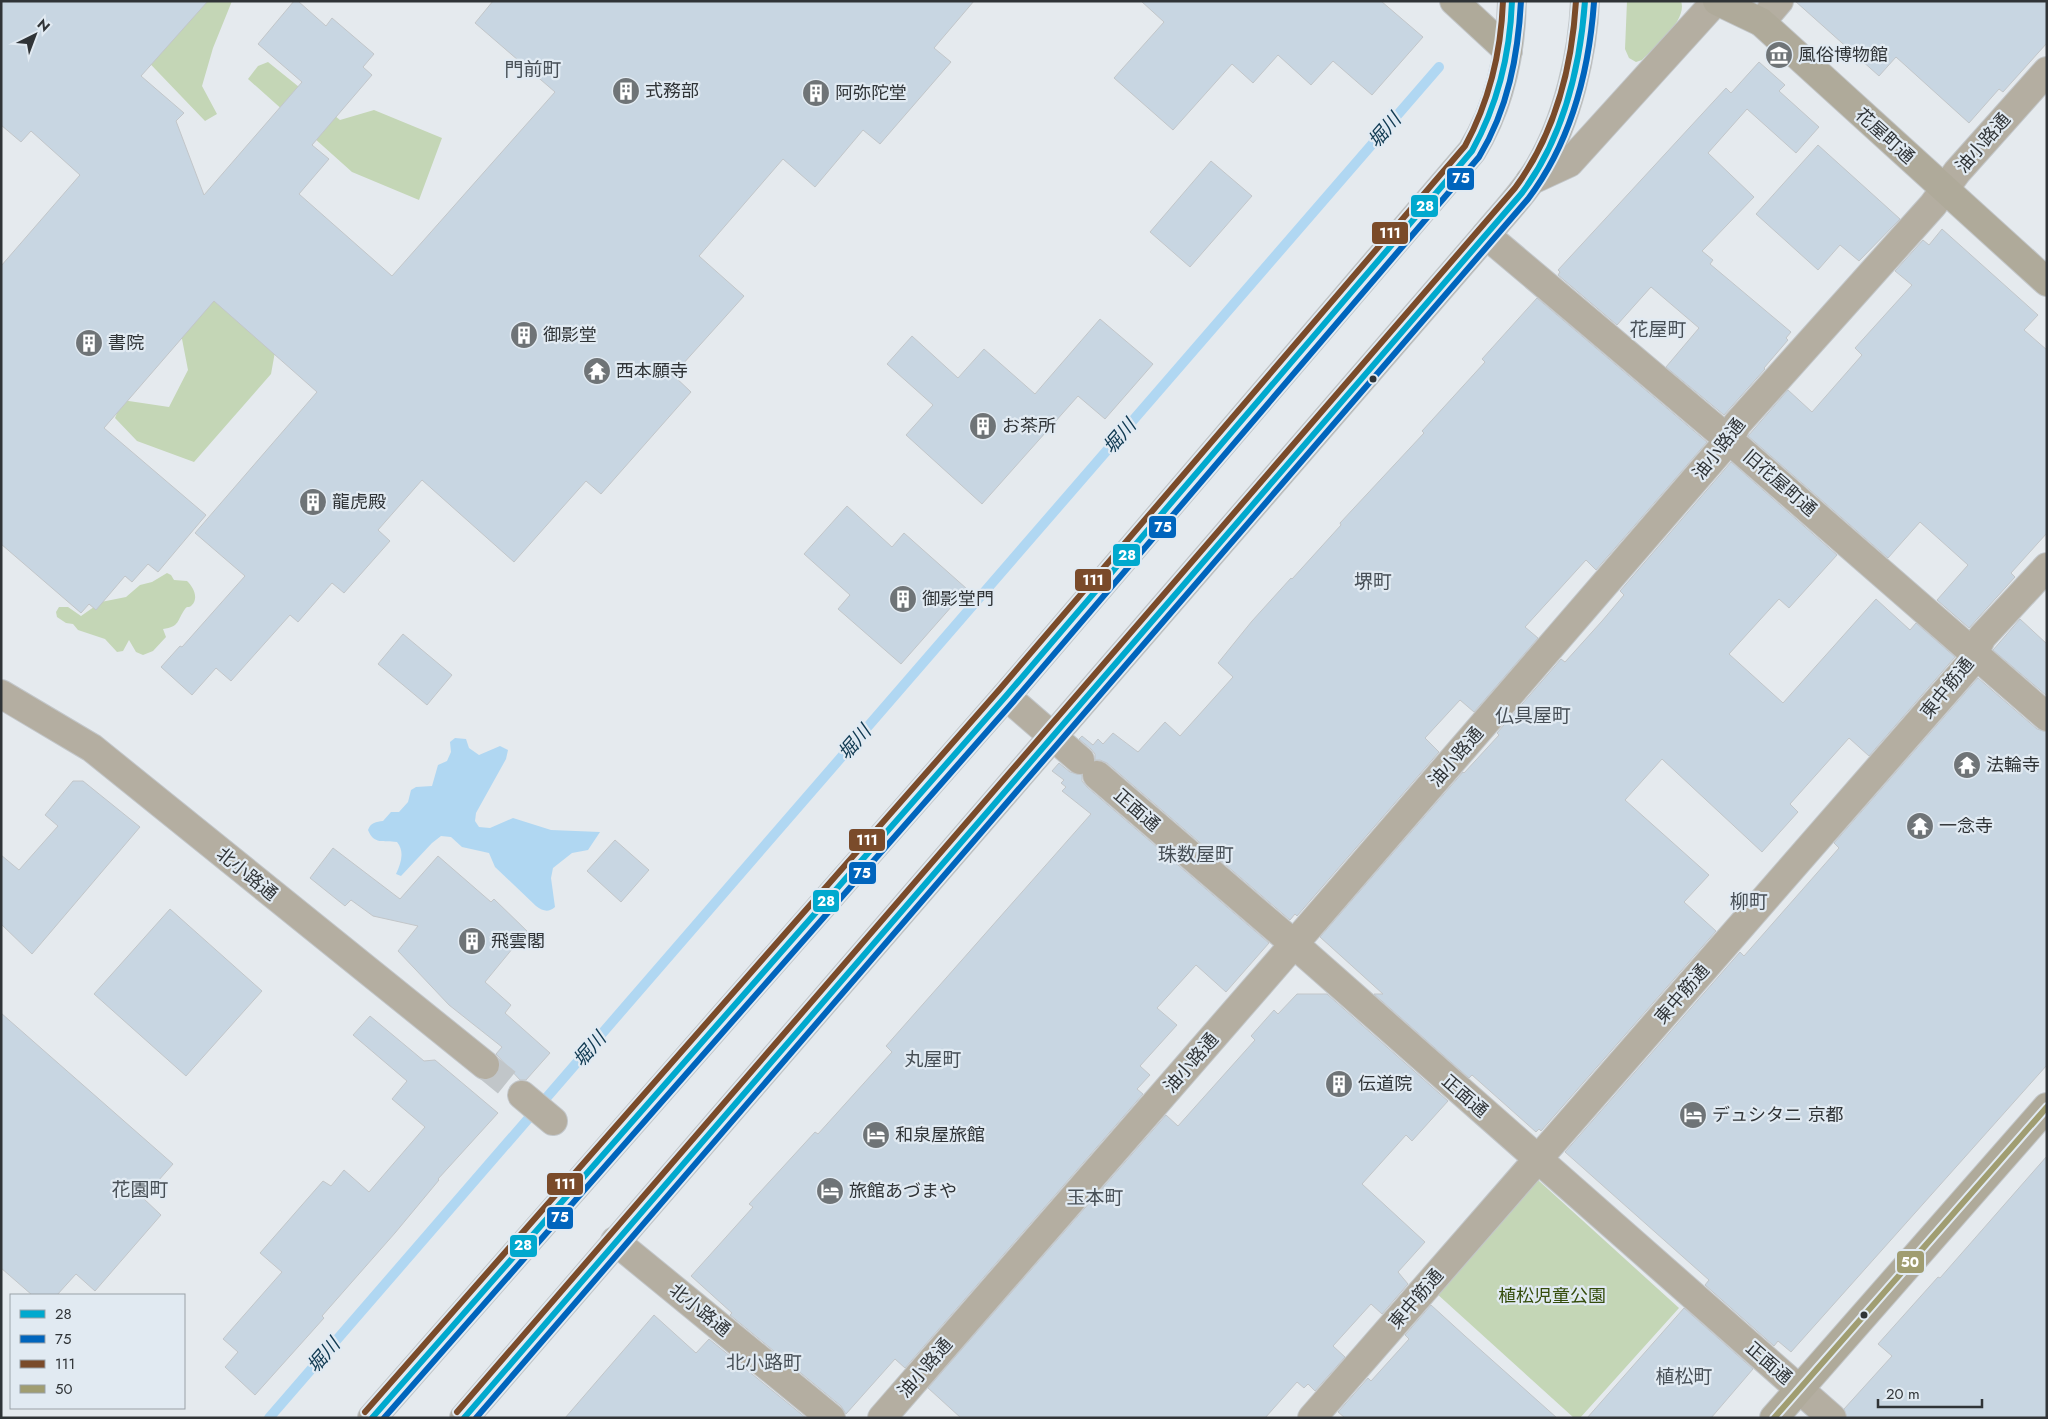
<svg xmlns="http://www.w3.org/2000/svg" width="2048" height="1419" viewBox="0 0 2048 1419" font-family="Jost,'Noto Sans JP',sans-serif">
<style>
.green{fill:#c4d6b6}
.water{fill:#b0d7f2}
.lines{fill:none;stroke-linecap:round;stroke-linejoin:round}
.stream{stroke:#b0d7f2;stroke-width:10}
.building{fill:#c8d6e2;stroke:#c2c6c9}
.street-tunnel{stroke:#c1c6c9;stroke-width:28;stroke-dasharray:28 14;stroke-linecap:butt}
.street-casing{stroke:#c2c6c9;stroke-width:30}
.secondary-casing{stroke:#c2c6c9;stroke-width:30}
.highway-casing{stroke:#c2c6c9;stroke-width:30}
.street{stroke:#b4aea1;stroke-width:28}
.secondary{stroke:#afaa9a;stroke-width:28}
.highway{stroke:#b2afa7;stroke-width:28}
.bus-1-casing{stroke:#e1eaf2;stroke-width:10}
.bus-2-casing{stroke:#e1eaf2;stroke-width:10}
.bus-3-casing{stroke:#e1eaf2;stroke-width:10}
.bus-4-casing{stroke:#e1eaf2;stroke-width:10}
.bus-1{stroke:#00a9ce;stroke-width:6}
.bus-2{stroke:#0065bd;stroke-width:6}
.bus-3{stroke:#7a4b2a;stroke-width:6}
.bus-4{stroke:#a09d71;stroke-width:6}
.bus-dot{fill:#303437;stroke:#e1eaf2;stroke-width:2}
.labels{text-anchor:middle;stroke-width:4.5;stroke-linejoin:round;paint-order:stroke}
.poi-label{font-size:18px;fill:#303437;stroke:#e1eaf2;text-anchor:start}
.street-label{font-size:18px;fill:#303437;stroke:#e1eaf2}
.park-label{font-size:18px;fill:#354d0c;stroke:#e1eaf2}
.neighbourhood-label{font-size:19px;fill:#485057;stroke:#e1eaf2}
.water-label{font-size:19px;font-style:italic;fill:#0e3850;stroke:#e1eaf2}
.line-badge{stroke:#e1eaf2;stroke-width:2}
.badge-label{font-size:14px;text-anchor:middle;font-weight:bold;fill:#fff}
</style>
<rect width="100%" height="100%" fill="#e5eaee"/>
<path class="green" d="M117 1H232L213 48 202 86 217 114 205 121 112 24Z
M1627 1H1681C1688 20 1655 47 1642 60L1636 62 1629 58 1625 49Z
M268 62 340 120 374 110 442 138 419 200 352 172 248 79 258 66Z
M210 267 282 313 271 374 194 462 137 441 115 418 122 400 169 407 188 370 177 313Z
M167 573 171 575 174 580 187 581C193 587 199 597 192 605 188 609 188 605 185 609 177 620 180 627 163 629L166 637 153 651 143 655 136 652 129 640 123 651 117 652 105 639 78 630 73 624 66 623 57 617 56 612 59 607H68L81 616 101 602 126 597 140 585 152 582Z
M1538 1180 1679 1308 1580 1418H1574L1436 1293Z"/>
<path class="water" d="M455 738 466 739 469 748 479 755 500 746 508 750 506 759 476 813 475 821 479 827 490 828 513 818 551 830 600 832 588 850 572 853 553 868 551 878 555 907C548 913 543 911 536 906L495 867 489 853 462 847 451 837 441 836 432 843 401 876 396 874C401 863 405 852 397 842 383 840 374 845 368 830 371 822 376 822 383 821L391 812H399L408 802 411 790 416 787 432 786 438 765 447 761 451 752 450 742Z"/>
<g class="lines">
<path class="stream" d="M269 1418 1439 67"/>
</g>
<path class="building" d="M1 1H208L141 76 184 113 176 121 204 195 302 82 258 44 294 1H298L326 26 332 18 374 54 363 67 372 75 312 145 329 159 299 194 392 276 555 92 475 23 493 1H974L934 48 951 62 880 144 863 130 815 187 783 159 699 256 744 296 673 375 691 392 601 494 586 481 514 562 422 480 378 530 390 541 344 593 332 583 298 622 290 615 231 681 216 668 192 695 161 667 180 646 182 647 245 576 195 533 317 392 214 301 104 428 206 515 158 572 148 564 132 582 125 576 96 610 89 604 81 613 1 544V266L80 175 31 131 21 142 1 125Z
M1141 1H1381L1423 37 1372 95 1333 61 1311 85 1278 55 1253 83 1232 64 1173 130 1114 78 1164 22Z
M1795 1H2047V43L2003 92 1999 89 1969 123 1896 57 1879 76Z
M1759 62 1785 85 1779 91 1819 127 1796 153 1747 109 1708 153 1754 197 1702 251 1713 260 1710 264 1791 332 1786 338 1788 340 1764 368 1765 369 1724 415 1666 367 1699 328 1651 287 1617 325 1558 275 1560 272 1558 270 1726 88 1731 93Z
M1818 145 1900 219 1859 261 1840 245 1818 270 1756 214Z
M1211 161 1252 196 1190 267 1150 232Z
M1942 229 2038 315 2024 330 2047 350V533L2011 573 2015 577 1969 628 1937 600 1968 565 1920 522 1888 558 1748 436 1788 390 1812 412 1862 355 1855 348 1912 285 1895 271 1923 240 1929 245Z
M1537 298 1707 442 1596 570 1586 560 1525 627 1538 638 1474 712 1460 700 1425 738 1439 752 1297 916 1295 914 1290 920 1107 763 1100 760H1095V754L1091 749 1079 739 1082 736 1093 745 1098 739 1103 744 1113 733 1138 752 1165 722 1180 736 1233 677 1218 663 1252 621 1291 578 1292 579 1341 525 1340 523 1424 433 1422 431 1485 362 1482 359Z
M1100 319 1153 364 1105 419 1078 396 982 504 906 435 933 405 887 364 912 336 958 378 984 349 1035 394Z
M1731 462 1837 555 1789 608 1779 599 1729 654 1783 703 1876 599 1910 630 1916 623 1955 657 1869 756 1849 738 1790 804 1798 812 1762 852 1662 759 1625 800 1709 875 1684 902 1716 931 1541 1131 1539 1129 1536 1132 1472 1075 1469 1078 1374 994H1383L1320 937 1463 772 1464 773 1499 735 1497 733 1561 659 1565 662 1602 621 1624 595 1620 591Z
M847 506 892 547 904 533 967 589 901 664 838 609 850 595 804 554Z
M2020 619 2047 644V696L1993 650Z
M403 634 452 675 427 705 378 664Z
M1978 678 2037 729 2047 732V1065L1791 1352 1778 1341 1774 1346 1705 1285 1709 1280 1565 1152 1740 952 1744 956 1839 848 1834 843Z
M1059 763 1070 772 1082 775V781L1087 787 1269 943 1226 992 1196 965 1157 1008 1177 1025 1140 1066 1150 1075 1137 1089 1143 1094 905 1368 895 1359 846 1414 841 1406 730 1315 732 1313 691 1276 753 1207 749 1204 815 1132 818 1134 892 1052 886 1046 1091 814 1062 791 1066 787 1061 783 1064 780 1052 771Z
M73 781H83L140 827 32 954 1 924V855L19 870 58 826 45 815Z
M615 840 649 870 621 902 587 871Z
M333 848 400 899 438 856 491 902 494 899 527 931 485 982 511 1005 505 1013 550 1053 526 1080H520L496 1054 502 1047 449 1005 398 951 418 926 373 916 351 900 345 906 310 878Z
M170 909 262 991 186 1076 94 994Z
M1297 994H1327L1448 1101 1412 1141 1406 1135 1362 1184 1425 1242 1398 1272 1408 1284 1382 1314 1371 1304 1333 1346 1345 1357 1315 1391 1308 1384 1304 1388 1297 1382 1265 1418H961L928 1388 1166 1115 1178 1126 1255 1040 1251 1036 1274 1010 1278 1014Z
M1 1013 173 1164 143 1198 161 1215 95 1291 76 1274 57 1295H32L1 1268Z
M370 1016 424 1061 435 1060 498 1113 438 1179 439 1180 395 1233 322 1316 324 1318 255 1395 225 1367 238 1352 223 1339 282 1272 260 1253 323 1181 331 1186 344 1170 369 1192 425 1127 392 1099 407 1081 353 1035Z
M2047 1156V1418H1847L1844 1409 1892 1356 1878 1344 1938 1277 1940 1278Z
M1431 1305 1465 1336 1557 1418H1345L1338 1412 1368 1378 1371 1381 1409 1339 1405 1335Z
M1684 1308 1753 1369 1711 1418H1587Z
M654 1315 696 1353 709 1339 806 1418H565Z"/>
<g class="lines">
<path class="street-tunnel" d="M485 1065 522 1095"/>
<g class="street-casing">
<path id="street" d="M1761 22 1779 1
M1530 181 1569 163 1716 1
M1486 235 1729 440 2047 717
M1 694 92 748 485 1065
M1006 696 1080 760
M1097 775 1294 944 1832 1418
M522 1095 553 1121
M615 1241 831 1418
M882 1418 1294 944 1729 440 1737 424 1933 205 1957 172 2047 71
M1312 1418 1968 666 1982 637 2047 567"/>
</g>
<g class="secondary-casing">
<path id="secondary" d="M1454 1 1508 51
M1717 1 1761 22 2047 282
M1774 1418 2047 1107"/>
</g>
<g class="highway-casing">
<path id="highway" d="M372 1418 1006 696 1472 151C1500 105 1511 55 1512 1
M464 1418 1486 235C1504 213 1526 191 1540 166 1567 120 1583 54 1585 1"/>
</g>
<use href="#street" class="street"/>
<use href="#secondary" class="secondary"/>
<use href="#highway" class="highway"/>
<g class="bus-1-casing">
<path id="bus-1" d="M372 1418 1006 696 1472 151C1498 104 1510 55 1512 1
M464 1418 1522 193C1563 138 1580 69 1585 1"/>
</g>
<g class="bus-2-casing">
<path id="bus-2" d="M384 1418 1013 702 1479 157C1508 109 1518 56 1521 1
M476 1418 1528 199C1571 142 1589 72 1594 2"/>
</g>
<g class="bus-3-casing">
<path id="bus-3" d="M365 1412 999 690 1465 146C1490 100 1501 53 1503 1
M457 1412 1515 188C1555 134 1572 67 1576 1"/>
</g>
<g class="bus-4-casing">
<path id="bus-4" d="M1774 1418 2047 1107"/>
</g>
<use href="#bus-1" class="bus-1"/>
<use href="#bus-2" class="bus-2"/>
<use href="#bus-3" class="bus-3"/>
<use href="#bus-4" class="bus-4"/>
</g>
<defs>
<g id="museum-disc" transform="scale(1.4375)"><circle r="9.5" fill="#6f7477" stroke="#e1eaf2"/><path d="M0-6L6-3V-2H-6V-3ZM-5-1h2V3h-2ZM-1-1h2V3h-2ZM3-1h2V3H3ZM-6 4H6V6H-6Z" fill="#fff"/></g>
<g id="building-disc" transform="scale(1.4375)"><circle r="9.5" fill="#6f7477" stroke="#e1eaf2"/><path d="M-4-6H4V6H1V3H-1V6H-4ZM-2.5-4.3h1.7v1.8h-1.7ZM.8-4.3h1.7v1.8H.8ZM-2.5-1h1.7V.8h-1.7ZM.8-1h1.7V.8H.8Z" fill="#fff"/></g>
<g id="temple-disc" transform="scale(1.4375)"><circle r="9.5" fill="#6f7477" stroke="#e1eaf2"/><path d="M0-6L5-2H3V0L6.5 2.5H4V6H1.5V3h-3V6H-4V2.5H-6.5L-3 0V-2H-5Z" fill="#fff"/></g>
<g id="hotel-disc" transform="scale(1.4375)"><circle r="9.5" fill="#6f7477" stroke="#e1eaf2"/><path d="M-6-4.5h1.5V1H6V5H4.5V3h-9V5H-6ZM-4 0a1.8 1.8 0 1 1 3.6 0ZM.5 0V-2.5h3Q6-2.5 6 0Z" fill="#fff"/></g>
</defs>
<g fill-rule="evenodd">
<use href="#museum-disc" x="1779" y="55"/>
<use href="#building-disc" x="626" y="91"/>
<use href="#building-disc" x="816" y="93"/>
<use href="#building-disc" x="524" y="335"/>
<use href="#building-disc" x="89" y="343"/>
<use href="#temple-disc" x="597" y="371"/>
<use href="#building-disc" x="983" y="426"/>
<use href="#building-disc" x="313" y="502"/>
<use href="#building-disc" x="903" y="599"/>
<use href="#temple-disc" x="1967" y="765"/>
<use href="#temple-disc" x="1920" y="826"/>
<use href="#building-disc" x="472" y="941"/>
<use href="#building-disc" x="1339" y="1084"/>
<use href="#hotel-disc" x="1693" y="1115"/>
<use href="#hotel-disc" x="876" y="1135"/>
<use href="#hotel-disc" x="830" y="1191"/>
</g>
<g class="bus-dot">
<circle cx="1373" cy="379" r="4.5"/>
<circle cx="1864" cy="1315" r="4.5"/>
</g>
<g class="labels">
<g class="poi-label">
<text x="1798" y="61">風俗博物館</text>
<text x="645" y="97">式務部</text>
<text x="835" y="99">阿弥陀堂</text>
<text x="543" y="341">御影堂</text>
<text x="108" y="349">書院</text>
<text x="616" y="377">西本願寺</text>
<text x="1002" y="432">お茶所</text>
<text x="332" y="508">龍虎殿</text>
<text x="922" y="605">御影堂門</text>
<text x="1986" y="771">法輪寺</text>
<text x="1939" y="832">一念寺</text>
<text x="491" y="947">飛雲閣</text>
<text x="1358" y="1090">伝道院</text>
<text x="1712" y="1121">デュシタニ 京都</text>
<text x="895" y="1141">和泉屋旅館</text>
<text x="849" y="1197">旅館あづまや</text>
</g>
<g class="street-label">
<text transform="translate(1885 136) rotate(42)" y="6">花屋町通</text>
<text transform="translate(1983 143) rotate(-49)" y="6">油小路通</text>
<text transform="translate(1719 449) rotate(-52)" y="6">油小路通</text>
<text transform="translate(1780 483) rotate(41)" y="6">旧花屋町通</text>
<text transform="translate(1947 688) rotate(-51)" y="6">東中筋通</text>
<text transform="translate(1456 757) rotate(-49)" y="6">油小路通</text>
<text transform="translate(1137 810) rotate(41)" y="6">正面通</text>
<text transform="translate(247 874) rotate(39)" y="6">北小路通</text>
<text transform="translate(1682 994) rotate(-49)" y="6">東中筋通</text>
<text transform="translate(1191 1063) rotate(-49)" y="6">油小路通</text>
<text transform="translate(1465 1096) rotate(41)" y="6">正面通</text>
<text transform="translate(1416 1299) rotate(-49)" y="6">東中筋通</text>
<text transform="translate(700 1310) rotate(39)" y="6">北小路通</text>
<text transform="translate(1769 1363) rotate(41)" y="6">正面通</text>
<text transform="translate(925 1368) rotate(-49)" y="6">油小路通</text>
</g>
<g class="park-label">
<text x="1552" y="1302">植松児童公園</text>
</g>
<g class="neighbourhood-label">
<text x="533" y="76">門前町</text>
<text x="1658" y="336">花屋町</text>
<text x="1373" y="588">堺町</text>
<text x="1533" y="722">仏具屋町</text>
<text x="1196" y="861">珠数屋町</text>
<text x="1749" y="908">柳町</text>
<text x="933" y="1066">丸屋町</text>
<text x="140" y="1196">花園町</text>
<text x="1095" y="1204">玉本町</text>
<text x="764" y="1369">北小路町</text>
<text x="1684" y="1383">植松町</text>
</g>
<g class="water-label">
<text transform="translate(1384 130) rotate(-49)" y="7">堀川</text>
<text transform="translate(1119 436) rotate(-49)" y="7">堀川</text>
<text transform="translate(854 742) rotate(-49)" y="7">堀川</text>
<text transform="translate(589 1049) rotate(-49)" y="7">堀川</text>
<text transform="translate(323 1355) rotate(-49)" y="7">堀川</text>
</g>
</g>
<g class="line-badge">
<rect x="1446" y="167" width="29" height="24" rx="5" fill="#0065bd"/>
<rect x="1410" y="194" width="29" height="24" rx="5" fill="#00a9ce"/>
<rect x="1371" y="221" width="38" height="24" rx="5" fill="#7a4b2a"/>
<rect x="1148" y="515" width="29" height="24" rx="5" fill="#0065bd"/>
<rect x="1112" y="543" width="29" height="24" rx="5" fill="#00a9ce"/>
<rect x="1074" y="568" width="38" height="24" rx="5" fill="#7a4b2a"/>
<rect x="848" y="828" width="38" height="24" rx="5" fill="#7a4b2a"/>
<rect x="848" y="861" width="29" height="24" rx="5" fill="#0065bd"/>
<rect x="812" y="889" width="28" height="24" rx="5" fill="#00a9ce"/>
<rect x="546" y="1172" width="38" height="24" rx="5" fill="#7a4b2a"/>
<rect x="546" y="1206" width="28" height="24" rx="5" fill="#0065bd"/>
<rect x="509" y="1234" width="29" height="24" rx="5" fill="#00a9ce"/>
<rect x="1896" y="1250" width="29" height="24" rx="5" fill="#a09d71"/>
</g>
<g class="badge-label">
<text x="1461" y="183">75</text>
<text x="1425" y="211">28</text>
<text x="1390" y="238">111</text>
<text x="1163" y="532">75</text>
<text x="1127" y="560">28</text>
<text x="1093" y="585">111</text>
<text x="867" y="845">111</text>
<text x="862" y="878">75</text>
<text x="826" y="906">28</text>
<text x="565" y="1189">111</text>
<text x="560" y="1222">75</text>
<text x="523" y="1250">28</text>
<text x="1910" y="1267">50</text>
</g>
<rect width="2048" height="1419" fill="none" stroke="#303437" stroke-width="5"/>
<rect x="10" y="1294" width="175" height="115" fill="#e1eaf2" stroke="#9aa1a7"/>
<rect x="20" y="1310" width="25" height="8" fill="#00a9ce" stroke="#9aa1a7"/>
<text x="55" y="1319" font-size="15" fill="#303437">28</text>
<rect x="20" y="1335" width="25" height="8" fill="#0065bd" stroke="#9aa1a7"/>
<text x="55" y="1344" font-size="15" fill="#303437">75</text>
<rect x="20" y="1360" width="25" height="8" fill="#7a4b2a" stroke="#9aa1a7"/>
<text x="55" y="1369" font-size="15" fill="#303437">111</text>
<rect x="20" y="1385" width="25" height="8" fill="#a09d71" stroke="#9aa1a7"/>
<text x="55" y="1394" font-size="15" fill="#303437">50</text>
<g transform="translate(35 35) rotate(42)" stroke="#e1eaf2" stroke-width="4" paint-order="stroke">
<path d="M0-4L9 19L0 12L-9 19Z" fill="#303437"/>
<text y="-8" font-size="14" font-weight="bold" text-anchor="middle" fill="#303437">N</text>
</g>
<path d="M1878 1399v8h104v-8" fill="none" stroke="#303437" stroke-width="2.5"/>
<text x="1886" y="1399" font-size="15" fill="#303437" stroke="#e1eaf2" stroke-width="4" paint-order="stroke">20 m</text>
</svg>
